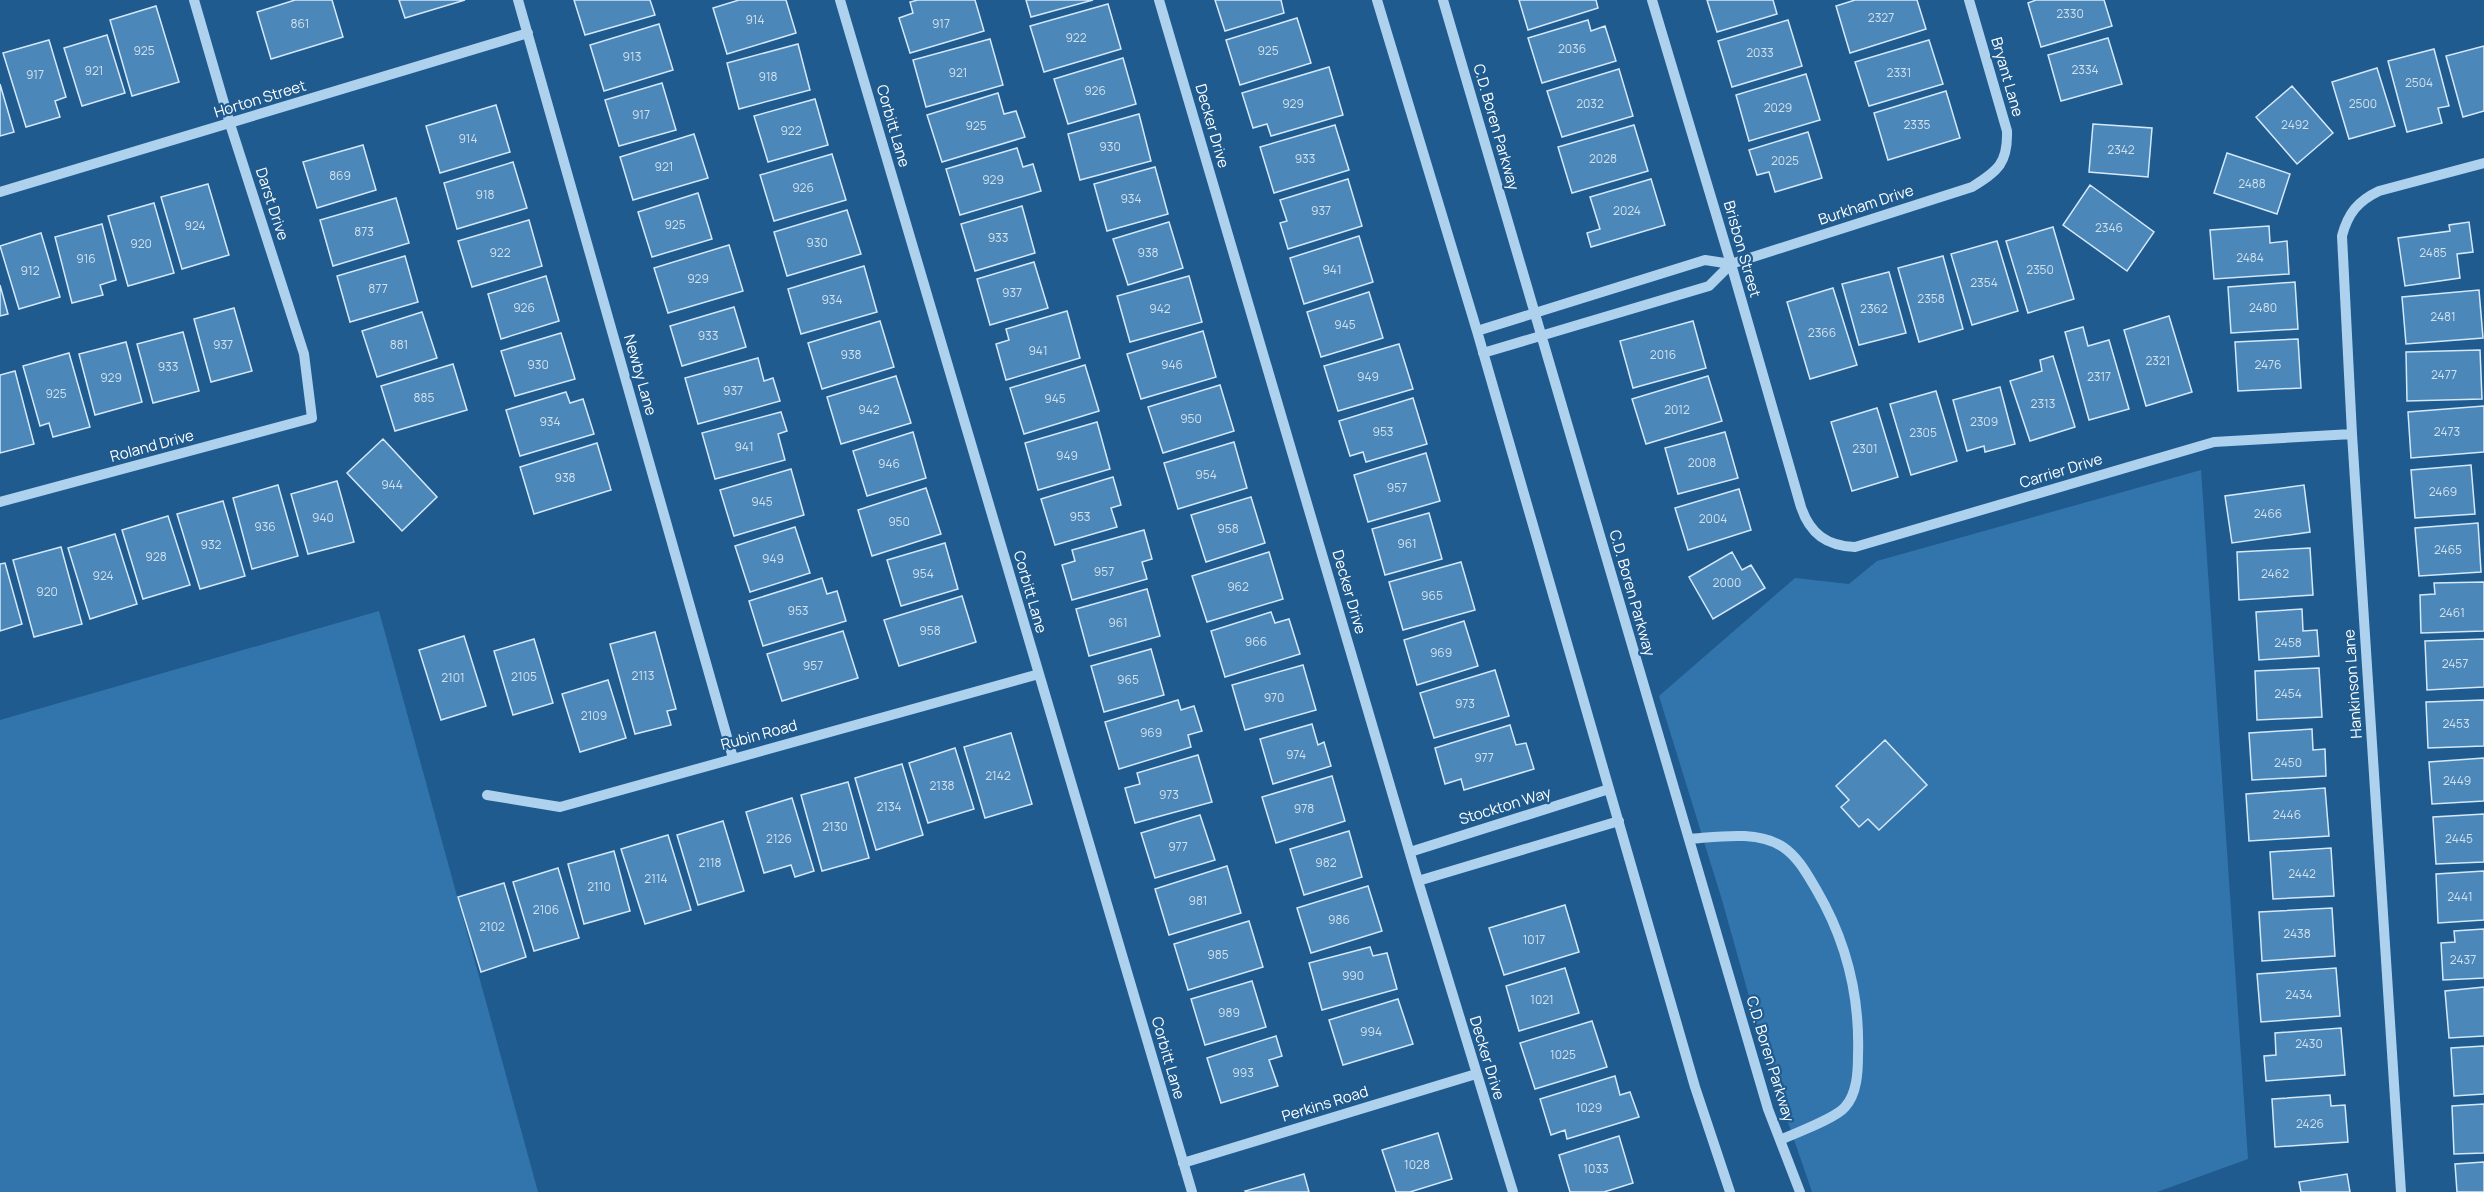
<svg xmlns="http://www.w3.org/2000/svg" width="2484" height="1192" viewBox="0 0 2484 1192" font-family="Manrope,sans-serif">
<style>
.green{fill:#3275ad}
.building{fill:#4b87b8;stroke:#d4e8f9;stroke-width:1.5}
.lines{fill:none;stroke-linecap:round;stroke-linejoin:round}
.minor{stroke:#aed1ed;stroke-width:10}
.labels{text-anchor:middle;stroke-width:4.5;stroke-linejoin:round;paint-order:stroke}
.number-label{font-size:12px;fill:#d2e1ed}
.street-label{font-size:15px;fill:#fff;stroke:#1f5b8f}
</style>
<rect width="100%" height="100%" fill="#1f5b8f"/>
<path class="green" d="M2201 470 2248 1159 2157 1192H1812L1768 1064 1722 900 1659 696 1795 578 1849 584 1877 561Z
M379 611 538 1192H0V720Z"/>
<path class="building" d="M295 0H332L343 37 271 59 257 12Z
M399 0H465L405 18Z
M574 0H650L655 15 585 35Z
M739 0H786L796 33 727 54 713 8Z
M918 0H975L984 31 910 53 899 18 913 13 910 2Z
M1026 0H1093L1031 17Z
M1215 0H1281L1284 13 1225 31Z
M1519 0H1596L1598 8 1528 30Z
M1707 0H1773L1777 14 1717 32Z
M1855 0H1917L1926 29 1850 53 1836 6Z
M2036 0H2104L2112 26 2041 47 2028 3Z
M1108 4 1121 49 1044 72 1030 26Z
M156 6 179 82 132 96 110 20Z
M1297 18 1311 63 1240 85 1226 40Z
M1588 20 1591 31 1605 26 1616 61 1542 83 1528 38Z
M1788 20 1802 66 1732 87 1718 41Z
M659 24 673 70 604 91 590 45Z
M107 35 125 93 82 106 64 48Z
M2108 38 2122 84 2061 101 2048 55Z
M990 39 1003 85 926 107 913 60Z
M49 40 66 97 55 101 60 117 26 127 3 53Z
M1929 40 1943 84 1869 106 1855 62Z
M798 44 810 90 739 109 727 63Z
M2484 46V111L2463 117 2446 56Z
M2434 49 2449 106 2438 108 2442 123 2407 132 2388 61Z
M1123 58 1136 104 1068 124 1054 79Z
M1329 67 1343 115 1271 136 1267 124 1253 128 1242 93Z
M2377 68 2395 126 2349 139 2332 82Z
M1619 69 1633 116 1562 137 1547 91Z
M1806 74 1820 120 1749 141 1736 95Z
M662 83 676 130 619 146 605 100Z
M0 84 14 132 0 136Z
M2292 86 2333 133 2297 164 2256 117Z
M1946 91 1960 138 1888 160 1874 113Z
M998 93 1004 114 1016 111 1025 137 942 162 927 115Z
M815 99 828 145 768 162 754 116Z
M496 105 510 152 440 173 426 126Z
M1139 114 1151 161 1080 180 1068 134Z
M2093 124 2152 128 2148 177 2089 172Z
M1335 125 1349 170 1274 193 1260 147Z
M1634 125 1648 171 1572 193 1558 147Z
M1808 132 1822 178 1775 192 1769 172 1757 175 1749 150Z
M694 134 708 178 633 200 620 157Z
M363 145 376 190 317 208 303 162Z
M1017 148 1023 167 1033 164 1041 191 960 215 946 169Z
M2227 153 2290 174 2277 214 2214 193Z
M832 154 846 200 774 221 760 175Z
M513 162 527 208 457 229 444 183Z
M1155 167 1168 214 1107 231 1094 184Z
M1348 179 1362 226 1288 249 1280 223 1287 221 1280 200Z
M1651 179 1665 225 1591 247 1587 233 1600 229 1590 197Z
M208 184 229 255 182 269 161 197Z
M2090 185 2154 232 2127 271 2063 225Z
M698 193 712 239 652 257 638 212Z
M396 198 409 243 333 266 320 220Z
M154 203 174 273 128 286 108 216Z
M1022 206 1035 253 975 271 961 224Z
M847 210 861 254 787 276 774 232Z
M529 220 542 266 472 287 458 241Z
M1169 222 1183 268 1128 285 1113 239Z
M2469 222 2473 252 2457 254 2460 278 2405 286 2398 238 2450 231 2449 225Z
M102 224 116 280 100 285 103 295 72 303 55 237Z
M2269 226 2270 243 2287 241 2289 274 2214 279 2210 230Z
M2053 227 2074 299 2028 313 2006 241Z
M41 233 60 297 19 309 0 246Z
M1359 236 1373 282 1304 304 1290 258Z
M1997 241 2018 311 1972 325 1951 254Z
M729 245 743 291 668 313 654 268Z
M405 256 418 302 350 322 337 276Z
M1943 256 1963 329 1919 342 1898 268Z
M1034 262 1048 308 990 325 977 279Z
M864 266 877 312 801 334 788 289Z
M1889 272 1906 333 1859 345 1842 284Z
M546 276 559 321 501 339 488 294Z
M1189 276 1202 322 1130 342 1117 296Z
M2295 282 2298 329 2231 333 2228 287Z
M0 285 8 314 0 316Z
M1833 288 1857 365 1810 379 1787 302Z
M2479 290 2483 338 2406 344 2402 297Z
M1369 292 1383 338 1321 357 1307 312Z
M734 307 746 347 682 366 670 326Z
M234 308 252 371 211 382 194 319Z
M1067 311 1080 358 1006 380 996 344 1009 340 1006 329Z
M422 312 437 358 377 377 362 331Z
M2169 316 2192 392 2146 406 2124 330Z
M880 321 894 367 822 389 808 343Z
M1693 321 1706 368 1633 388 1620 341Z
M2083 327 2088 346 2109 340 2129 409 2089 420 2065 332Z
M1203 331 1216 377 1141 399 1127 354Z
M183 332 199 391 153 403 137 344Z
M561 333 575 379 515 396 501 351Z
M2298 339 2301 388 2238 391 2235 342Z
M126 342 142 402 95 415 79 354Z
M1399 344 1413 389 1338 411 1324 366Z
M2480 350 2482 399 2407 401 2406 352Z
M69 353 90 427 53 437 49 423 40 426 23 366Z
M2053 356 2075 427 2030 441 2010 381 2042 371 2040 360Z
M758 358 764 381 773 378 780 401 698 424 685 378Z
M453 364 467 410 395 431 381 386Z
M1085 365 1099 411 1024 434 1010 388Z
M15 371 34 444 0 453V375Z
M896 376 911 423 841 444 827 397Z
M1708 376 1722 421 1646 444 1632 399Z
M1220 385 1234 431 1163 453 1148 407Z
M2000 387 2015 444 1985 452 1984 446 1967 451 1953 400Z
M1936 391 1957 461 1911 475 1890 404Z
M566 392 570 403 583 399 594 434 520 456 506 410Z
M1413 398 1427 444 1366 462 1363 452 1350 456 1339 421Z
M2484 406V452L2411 458 2408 412Z
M1877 408 1898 477 1852 491 1831 422Z
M781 412 787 431 778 434 785 460 715 479 702 433Z
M1097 422 1110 469 1038 490 1025 443Z
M913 432 926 478 867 496 853 451Z
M1725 432 1738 478 1678 494 1665 448Z
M383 439 437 497 402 531 347 473Z
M1234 442 1247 488 1178 509 1164 463Z
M597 443 611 490 534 514 520 467Z
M1426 453 1440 501 1368 522 1354 475Z
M2471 465 2475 514 2415 518 2411 470Z
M791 469 804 515 734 536 720 490Z
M1113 477 1121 505 1111 508 1117 527 1055 545 1041 499Z
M337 481 354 542 308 554 291 494Z
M278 485 298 556 252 569 233 498Z
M2304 485 2310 532 2232 543 2225 496Z
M926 488 941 534 872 556 858 510Z
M1739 489 1751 530 1688 550 1675 508Z
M1251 497 1265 543 1206 562 1191 515Z
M223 501 245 576 200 589 177 514Z
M1429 513 1442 559 1385 575 1372 529Z
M168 516 190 585 143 599 122 530Z
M2478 523 2481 572 2419 576 2415 528Z
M795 527 810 573 750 592 735 546Z
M1144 530 1152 559 1142 562 1147 579 1072 600 1062 565 1075 561 1072 550Z
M115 534 137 604 90 619 68 548Z
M945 543 958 589 901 606 887 560Z
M61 547 82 624 34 637 13 560Z
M2310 548 2313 595 2239 600 2237 552Z
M1269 552 1283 599 1207 622 1192 576Z
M1732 552 1742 570 1751 565 1765 588 1713 619 1689 577Z
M1461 562 1475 610 1403 630 1389 582Z
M5 563 22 624 0 631V564Z
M822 578 827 594 837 591 846 621 763 646 749 601Z
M2484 582V631L2421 633 2420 595 2435 594 2434 583Z
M1147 589 1160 636 1089 656 1076 609Z
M962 596 976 642 899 666 884 620Z
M2302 609 2303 631 2317 630 2319 656 2259 660 2256 612Z
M1271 612 1275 623 1289 619 1300 654 1225 677 1211 631Z
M1464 621 1478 666 1417 685 1404 640Z
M843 631 858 678 782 701 767 654Z
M655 632 676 709 667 711 671 725 635 734 610 644Z
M464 636 486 706 441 720 419 650Z
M534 639 553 703 513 715 494 651Z
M2484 639V687L2427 690 2425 641Z
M1151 649 1164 695 1104 712 1091 666Z
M1303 665 1316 710 1245 730 1232 685Z
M2319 668 2322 717 2257 720 2255 671Z
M1495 670 1509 716 1434 738 1420 693Z
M608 680 626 738 580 752 562 694Z
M1178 700 1181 710 1194 706 1202 731 1188 735 1191 747 1119 769 1105 722Z
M2484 700V746L2428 748 2426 702Z
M1312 724 1318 745 1324 742 1331 766 1273 784 1260 739Z
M1510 725 1516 745 1526 743 1534 769 1464 790 1461 779 1445 784 1435 748Z
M2312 729 2313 750 2325 749 2326 776 2252 780 2249 733Z
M1011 733 1032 804 985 818 964 747Z
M1885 740 1927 785 1879 830 1868 819 1859 827 1841 807 1849 800 1836 786Z
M955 748 974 809 928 823 909 763Z
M1198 755 1212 802 1135 823 1125 788 1140 784 1137 773Z
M2484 758V801L2432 804 2429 762Z
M902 764 923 835 876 850 855 778Z
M1332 776 1345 821 1276 843 1262 797Z
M848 782 869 858 822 871 801 795Z
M2325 788 2329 836 2249 841 2246 794Z
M792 798 814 871 795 877 791 865 764 873 746 812Z
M2484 814V862L2436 864 2433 817Z
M1200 815 1215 860 1155 878 1141 833Z
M723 821 744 891 698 905 677 835Z
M1349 831 1362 877 1304 895 1290 849Z
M668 835 691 910 645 924 621 849Z
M2331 848 2334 896 2273 899 2270 852Z
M614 851 630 911 584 924 568 864Z
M1227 866 1241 913 1169 935 1155 889Z
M558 868 579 938 534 951 513 882Z
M2484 871V920L2438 923 2436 874Z
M504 883 526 957 481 972 458 897Z
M1368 886 1382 931 1311 953 1297 908Z
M1565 905 1579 952 1504 975 1489 928Z
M2332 908 2335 956 2262 961 2259 912Z
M1249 921 1263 967 1188 990 1174 944Z
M2484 929V978L2443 980 2441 943 2455 942 2454 931Z
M1370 947 1373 956 1387 953 1397 989 1322 1010 1309 963Z
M1565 968 1579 1013 1519 1031 1506 986Z
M2336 968 2340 1016 2261 1022 2257 974Z
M1252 981 1266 1027 1205 1045 1191 999Z
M2484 987V1036L2449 1038 2445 991Z
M1398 999 1413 1044 1343 1065 1329 1020Z
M1592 1021 1607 1067 1535 1089 1520 1043Z
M2341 1028 2345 1075 2266 1081 2264 1056 2276 1055 2275 1033Z
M1276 1036 1282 1056 1269 1060 1278 1086 1221 1103 1207 1058Z
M2484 1046V1094L2454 1096 2451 1048Z
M1615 1076 1620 1095 1630 1092 1639 1117 1567 1139 1565 1130 1551 1135 1540 1099Z
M2330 1095 2331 1106 2345 1105 2348 1142 2275 1147 2272 1099Z
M2484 1104V1153L2454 1154 2452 1106Z
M1438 1133 1452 1179 1410 1192H1396L1382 1150Z
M1619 1136 1633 1183 1604 1192H1570L1559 1155Z
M2484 1162V1192H2457L2455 1164Z
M1304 1174 1309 1192H1246L1245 1191Z
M2347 1174 2350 1192H2301L2299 1182Z"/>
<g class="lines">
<path class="minor" d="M518 0 733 758
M840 0 1192 1192
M1159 0 1418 881 1513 1192
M1377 0 1477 331 1695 1087 1730 1192
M1443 0 1768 1109 1800 1192
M1652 0 1731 264 1801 507C1810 534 1827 546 1855 547L2214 442 2352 434
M0 192 528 33
M1477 331 1705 260 1731 264 1972 187C1998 171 2008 163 2007 131L1969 0
M1483 353 1709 286 1731 264
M0 502 312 418 304 354 230 124 194 0
M487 795 560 807 1039 674
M1689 839C1718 837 1757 830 1783 847 1798 857 1807 874 1816 889 1846 940 1860 996 1858 1055 1858 1072 1857 1094 1845 1107 1835 1119 1795 1133 1780 1140
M1410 852 1609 789
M1418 881 1619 821
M1183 1163 1476 1074
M2401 1192 2352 434 2342 236C2348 213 2358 201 2379 191L2484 163"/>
</g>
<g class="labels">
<g class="number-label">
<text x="2070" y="18">2330</text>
<text x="1881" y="22">2327</text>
<text x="755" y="24">914</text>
<text x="300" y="28">861</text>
<text x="941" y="28">917</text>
<text x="1076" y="42">922</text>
<text x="1572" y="53">2036</text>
<text x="144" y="55">925</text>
<text x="1268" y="55">925</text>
<text x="1760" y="57">2033</text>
<text x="632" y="61">913</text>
<text x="2085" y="74">2334</text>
<text x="94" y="75">921</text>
<text x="958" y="77">921</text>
<text x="1899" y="77">2331</text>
<text x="35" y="79">917</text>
<text x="768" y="81">918</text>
<text x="2419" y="87">2504</text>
<text x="1095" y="95">926</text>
<text x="1293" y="108">929</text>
<text x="1590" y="108">2032</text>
<text x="2363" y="108">2500</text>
<text x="1778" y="112">2029</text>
<text x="641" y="119">917</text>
<text x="1917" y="129">2335</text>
<text x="2295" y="129">2492</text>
<text x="976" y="130">925</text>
<text x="791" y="135">922</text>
<text x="468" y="143">914</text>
<text x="1110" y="151">930</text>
<text x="2121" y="154">2342</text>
<text x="1305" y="163">933</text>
<text x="1603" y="163">2028</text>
<text x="1785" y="165">2025</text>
<text x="664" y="171">921</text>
<text x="340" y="180">869</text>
<text x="993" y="184">929</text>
<text x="2252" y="188">2488</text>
<text x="803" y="192">926</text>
<text x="485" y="199">918</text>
<text x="1131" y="203">934</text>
<text x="1321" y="215">937</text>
<text x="1627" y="215">2024</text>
<text x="675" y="229">925</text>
<text x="195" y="230">924</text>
<text x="2109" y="232">2346</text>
<text x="364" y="236">873</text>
<text x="998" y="242">933</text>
<text x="817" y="247">930</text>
<text x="141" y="248">920</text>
<text x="500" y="257">922</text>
<text x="1148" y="257">938</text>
<text x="2433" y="257">2485</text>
<text x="2250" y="262">2484</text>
<text x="86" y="263">916</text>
<text x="1332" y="274">941</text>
<text x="2040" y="274">2350</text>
<text x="30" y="275">912</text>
<text x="698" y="283">929</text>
<text x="1984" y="287">2354</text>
<text x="378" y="293">877</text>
<text x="1012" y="297">937</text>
<text x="1931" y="303">2358</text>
<text x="832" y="304">934</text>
<text x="524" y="312">926</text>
<text x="2263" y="312">2480</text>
<text x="1160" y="313">942</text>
<text x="1874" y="313">2362</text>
<text x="2443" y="321">2481</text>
<text x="1345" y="329">945</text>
<text x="1822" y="337">2366</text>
<text x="708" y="340">933</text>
<text x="223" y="349">937</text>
<text x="399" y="349">881</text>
<text x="1038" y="355">941</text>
<text x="851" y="359">938</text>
<text x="1663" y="359">2016</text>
<text x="2158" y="365">2321</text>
<text x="538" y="369">930</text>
<text x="1172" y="369">946</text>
<text x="2268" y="369">2476</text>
<text x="168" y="371">933</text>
<text x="2444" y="379">2477</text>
<text x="1368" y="381">949</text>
<text x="2099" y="381">2317</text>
<text x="111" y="382">929</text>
<text x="733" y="395">937</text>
<text x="56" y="398">925</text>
<text x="424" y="402">885</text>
<text x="1055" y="403">945</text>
<text x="2043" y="408">2313</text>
<text x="869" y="414">942</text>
<text x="1677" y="414">2012</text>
<text x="1191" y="423">950</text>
<text x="550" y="426">934</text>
<text x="1984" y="426">2309</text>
<text x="1383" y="436">953</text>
<text x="2447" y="436">2473</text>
<text x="1923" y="437">2305</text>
<text x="744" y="451">941</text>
<text x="1865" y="453">2301</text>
<text x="1067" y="460">949</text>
<text x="1702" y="467">2008</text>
<text x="889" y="468">946</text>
<text x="1206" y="479">954</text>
<text x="565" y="482">938</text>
<text x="392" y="489">944</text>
<text x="1397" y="492">957</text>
<text x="2443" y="496">2469</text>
<text x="762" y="506">945</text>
<text x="2268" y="518">2466</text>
<text x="1080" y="521">953</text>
<text x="323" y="522">940</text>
<text x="1713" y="523">2004</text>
<text x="899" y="526">950</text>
<text x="265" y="531">936</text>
<text x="1228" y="533">958</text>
<text x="1407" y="548">961</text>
<text x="211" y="549">932</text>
<text x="2448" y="554">2465</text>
<text x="156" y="561">928</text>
<text x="773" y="563">949</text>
<text x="1104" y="576">957</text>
<text x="923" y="578">954</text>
<text x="2275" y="578">2462</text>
<text x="103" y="580">924</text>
<text x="1727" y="587">2000</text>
<text x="1238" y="591">962</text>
<text x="47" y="596">920</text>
<text x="1432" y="600">965</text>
<text x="798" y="615">953</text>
<text x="2452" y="617">2461</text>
<text x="1118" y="627">961</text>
<text x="930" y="635">958</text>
<text x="1256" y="646">966</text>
<text x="2288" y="647">2458</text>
<text x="1441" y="657">969</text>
<text x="2455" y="668">2457</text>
<text x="813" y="670">957</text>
<text x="643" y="680">2113</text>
<text x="524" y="681">2105</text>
<text x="453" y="682">2101</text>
<text x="1128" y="684">965</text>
<text x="2288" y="698">2454</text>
<text x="1274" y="702">970</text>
<text x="1465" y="708">973</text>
<text x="594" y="720">2109</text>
<text x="2456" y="728">2453</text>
<text x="1151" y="737">969</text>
<text x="1296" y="759">974</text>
<text x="1484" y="762">977</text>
<text x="2288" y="767">2450</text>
<text x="998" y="780">2142</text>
<text x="2457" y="785">2449</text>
<text x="942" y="790">2138</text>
<text x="1169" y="799">973</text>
<text x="889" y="811">2134</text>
<text x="1304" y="813">978</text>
<text x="2287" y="819">2446</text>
<text x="835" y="831">2130</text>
<text x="779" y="843">2126</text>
<text x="2459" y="843">2445</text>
<text x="1178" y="851">977</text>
<text x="710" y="867">2118</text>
<text x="1326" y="867">982</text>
<text x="2302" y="878">2442</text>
<text x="656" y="883">2114</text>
<text x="599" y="891">2110</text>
<text x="2460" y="901">2441</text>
<text x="1198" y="905">981</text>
<text x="546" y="914">2106</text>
<text x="1339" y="924">986</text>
<text x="492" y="931">2102</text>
<text x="2297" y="938">2438</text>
<text x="1534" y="944">1017</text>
<text x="1218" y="959">985</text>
<text x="2463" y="964">2437</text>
<text x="1353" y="980">990</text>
<text x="2299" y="999">2434</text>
<text x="1542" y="1004">1021</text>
<text x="1229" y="1017">989</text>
<text x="1371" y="1036">994</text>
<text x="2309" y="1048">2430</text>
<text x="1563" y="1059">1025</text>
<text x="1243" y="1077">993</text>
<text x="1589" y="1112">1029</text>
<text x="2310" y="1128">2426</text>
<text x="1417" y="1169">1028</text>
<text x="1596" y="1173">1033</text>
</g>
<g class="street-label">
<text transform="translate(2007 77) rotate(74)" y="5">Bryant Lane</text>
<text transform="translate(260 99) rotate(-17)" y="5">Horton Street</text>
<text transform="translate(893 126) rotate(74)" y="5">Corbitt Lane</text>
<text transform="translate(1212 126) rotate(74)" y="5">Decker Drive</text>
<text transform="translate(1496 127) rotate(74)" y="5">C.D. Boren Parkway</text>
<text transform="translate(272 204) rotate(72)" y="5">Darst Drive</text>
<text transform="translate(1866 205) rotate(-18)" y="5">Burkham Drive</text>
<text transform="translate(1742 249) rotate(74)" y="5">Brisbon Street</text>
<text transform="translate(640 375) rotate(74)" y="5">Newby Lane</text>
<text transform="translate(152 446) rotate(-15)" y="5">Roland Drive</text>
<text transform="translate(2061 471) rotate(-17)" y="5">Carrier Drive</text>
<text transform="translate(1030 592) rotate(74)" y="5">Corbitt Lane</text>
<text transform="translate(1349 592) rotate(74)" y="5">Decker Drive</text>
<text transform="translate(1632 593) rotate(74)" y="5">C.D. Boren Parkway</text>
<text transform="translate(2353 684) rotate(-94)" y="5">Hankinson Lane</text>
<text transform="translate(759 735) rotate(-15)" y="5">Rubin Road</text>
<text transform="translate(1505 806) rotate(-17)" y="5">Stockton Way</text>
<text transform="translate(1168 1058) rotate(74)" y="5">Corbitt Lane</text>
<text transform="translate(1487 1058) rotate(73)" y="5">Decker Drive</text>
<text transform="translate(1770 1059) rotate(73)" y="5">C.D. Boren Parkway</text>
<text transform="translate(1325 1104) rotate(-17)" y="5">Perkins Road</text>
</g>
</g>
</svg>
